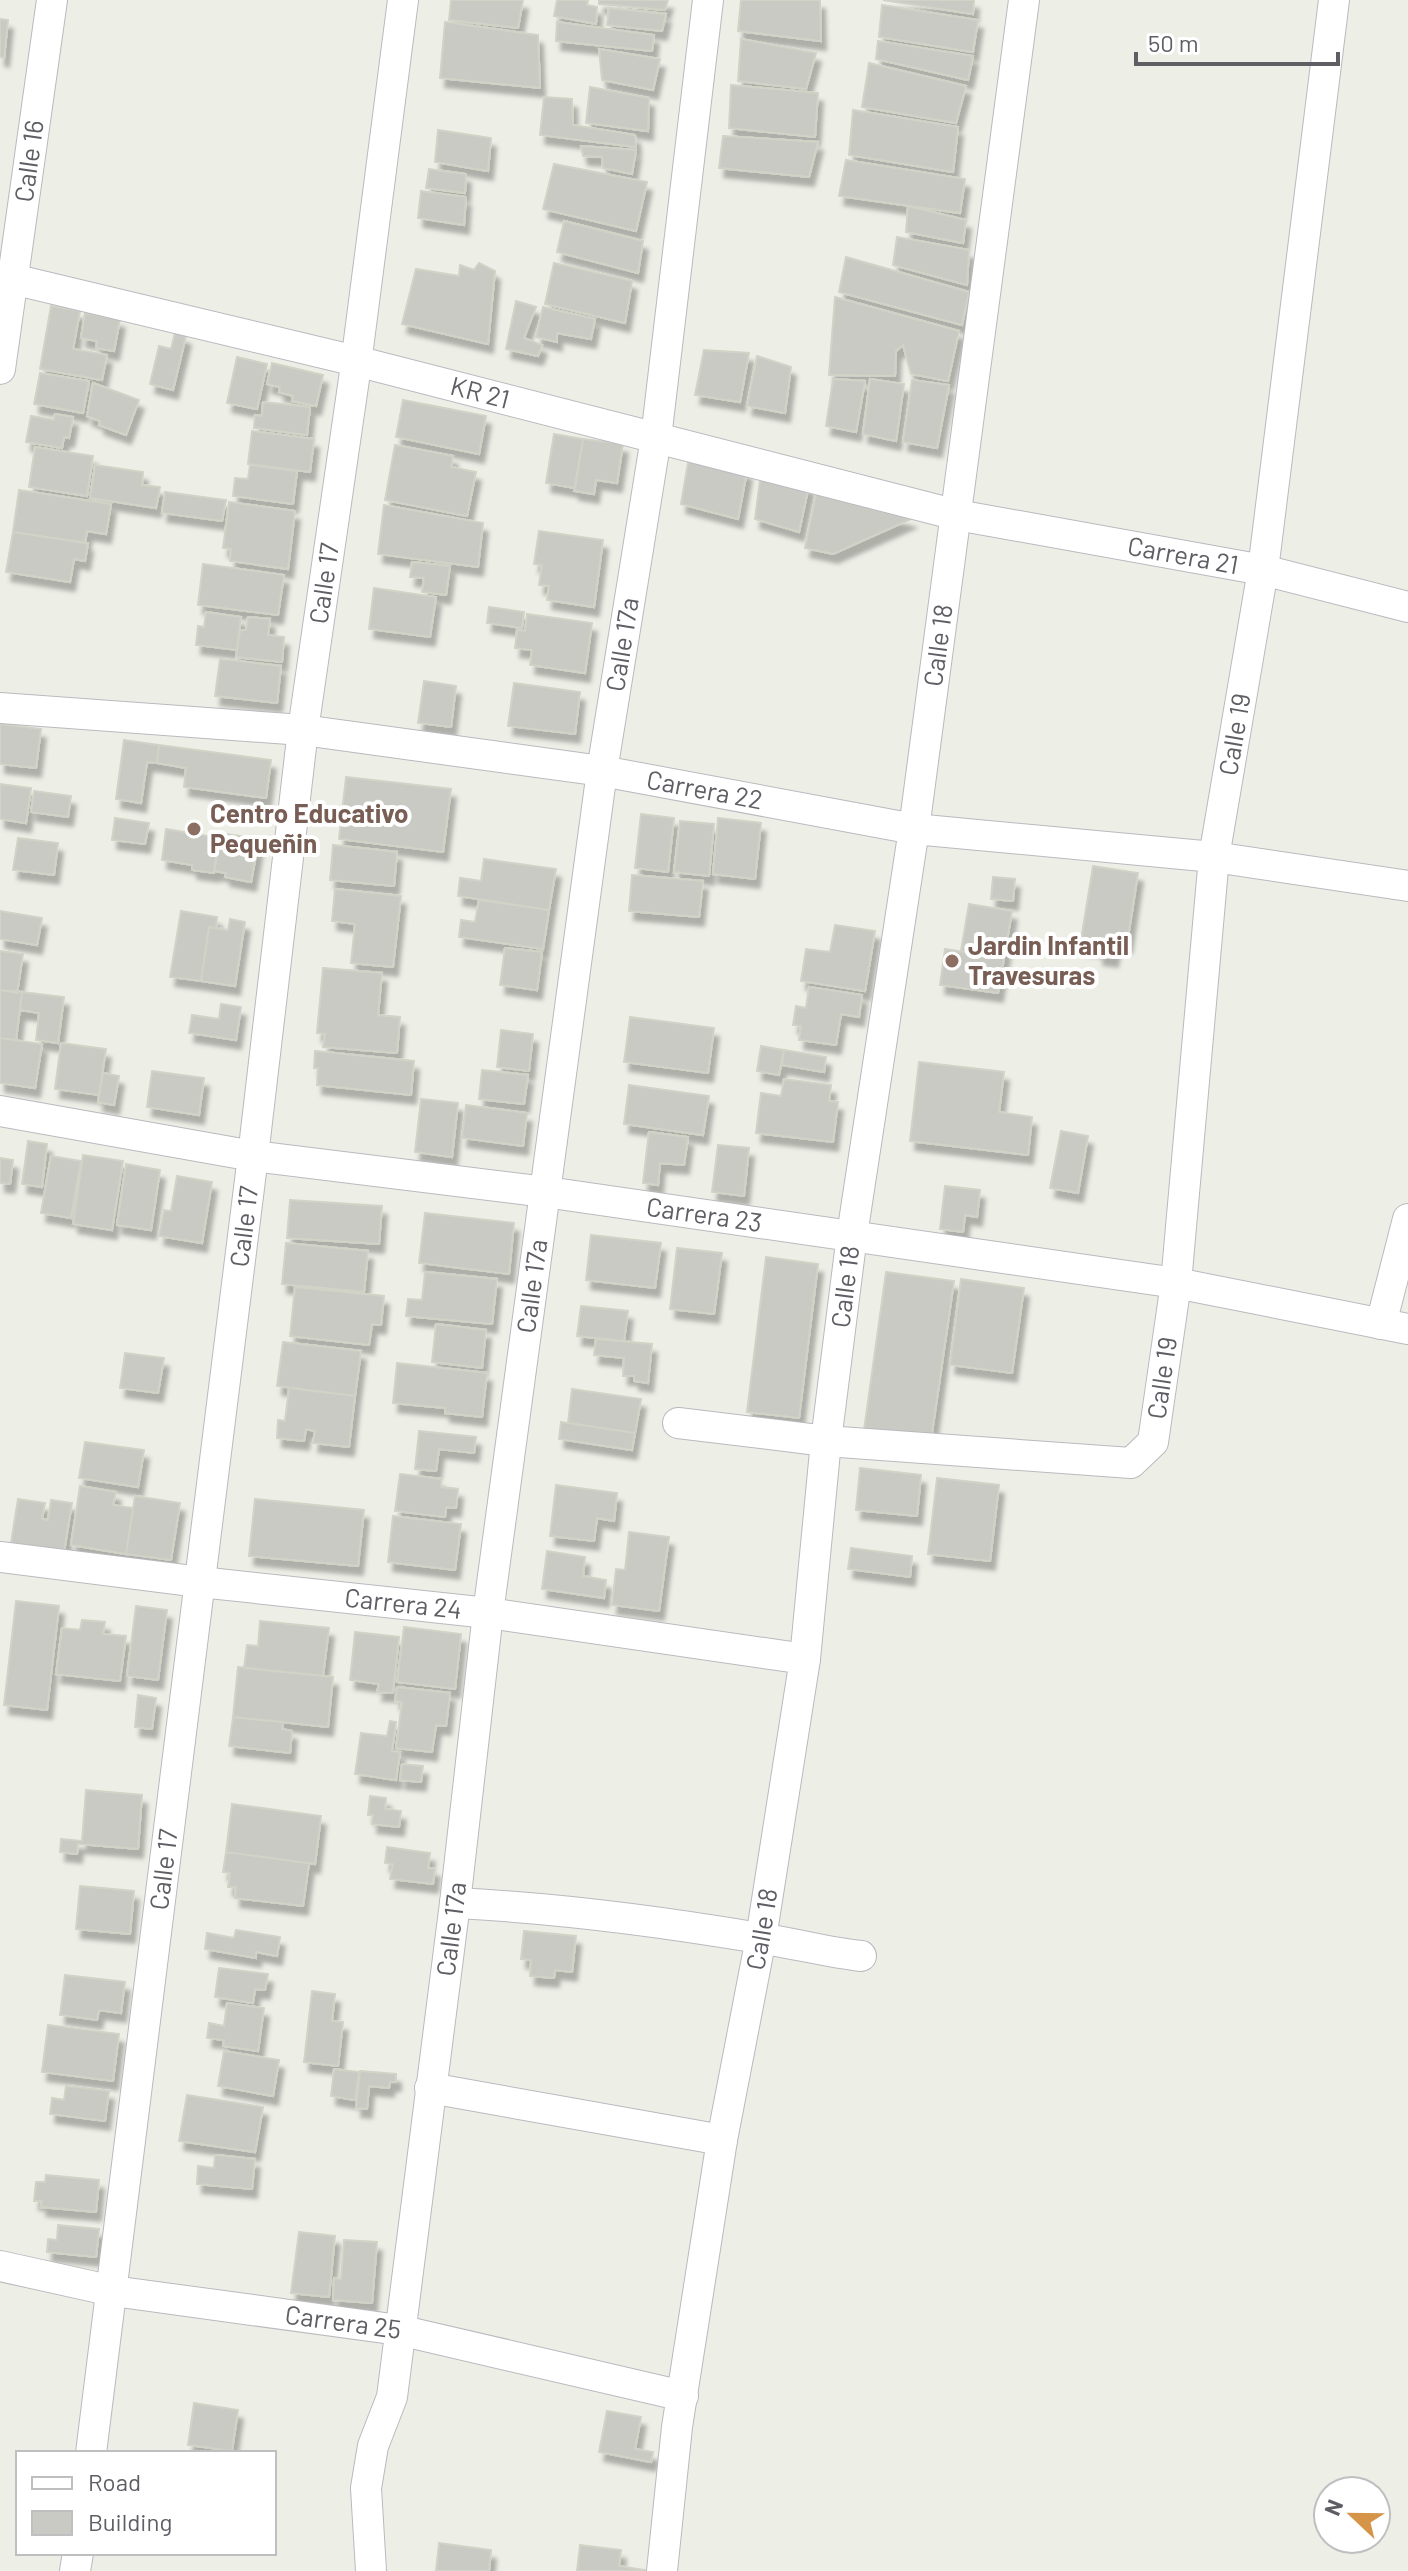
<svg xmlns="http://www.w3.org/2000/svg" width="1408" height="2571" viewBox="0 0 1408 2571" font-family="Barlow,sans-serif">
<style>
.building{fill:#c9cac4;stroke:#d1d3c6;stroke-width:2;filter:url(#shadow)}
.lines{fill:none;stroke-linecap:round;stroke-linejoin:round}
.minor-casing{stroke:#bab9bf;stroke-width:32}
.minor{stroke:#fff;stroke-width:30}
.education-dot{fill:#8d6e63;stroke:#fff;stroke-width:3}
.labels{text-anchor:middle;stroke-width:8;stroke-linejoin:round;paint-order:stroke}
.street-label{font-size:26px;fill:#5f5e65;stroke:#fff}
.education-label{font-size:26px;font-weight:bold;fill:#785e54;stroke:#fff;text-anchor:start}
</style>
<defs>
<filter id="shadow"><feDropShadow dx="5" dy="9" stdDeviation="2" flood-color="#0004"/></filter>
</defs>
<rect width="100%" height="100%" fill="#edefe7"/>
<path class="building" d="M451 0H523L518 28 449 20Z
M557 0H588L587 5 597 7 596 24 554 16Z
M599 0H668L665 10 599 4Z
M741 0H820L821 41 738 31Z
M883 0H974L973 14Z
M882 5 978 20 973 52 879 37Z
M609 8 666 14 662 31 607 25Z
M0 19 8 20 4 58 0 57Z
M445 22 538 35 540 88 440 78Z
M557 22 654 35 652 51 556 41Z
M741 39 816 53 806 89 738 81Z
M878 41 973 56 968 80 876 59Z
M599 49 660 59 653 90 602 80Z
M869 63 966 86 956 123 862 107Z
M731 85 818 93 815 137 729 128Z
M590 87 649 98 648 131 586 123Z
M544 97 572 99 573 125 635 135 636 147 540 135Z
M853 110 958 127 953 172 849 155Z
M438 130 491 138 488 171 435 162Z
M723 136 818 142 809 177 719 168Z
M581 146 636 150 632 174 603 168 602 157 583 156Z
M846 160 965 179 960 213 839 196Z
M554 164 647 182 636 231 543 209Z
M429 169 466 174 465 193 426 188Z
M421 191 466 197 464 225 418 218Z
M908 206 966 220 963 243 906 232Z
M564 221 643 241 638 273 557 252Z
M897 237 969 250 967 285 893 265Z
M846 257 969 292 962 325 839 292Z
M479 263 495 271 488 344 402 324 416 269 459 276 460 265 474 270Z
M554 263 632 281 625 323 545 304Z
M835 297 959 331 948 381 911 374 903 345 896 351 895 376 829 375Z
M516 301 536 307 524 338 542 345 538 356 506 349Z
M51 306 80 311 73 349 107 355 102 380 40 369Z
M543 307 595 319 591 339 557 333V342L536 337Z
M85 313 120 319 114 351 96 348 97 341 81 338Z
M175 333 186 336 173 390 150 384 159 346 171 349Z
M704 350 749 353 740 402 695 395Z
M757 356 791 367 785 413 747 406Z
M237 357 267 364 257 409 227 403Z
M272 363 323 375 316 406 292 401 293 396 279 392 280 387 267 384Z
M40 373 89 381 83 413 34 404Z
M833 379 865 381 856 432 826 426Z
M870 379 904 384 896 441 863 434Z
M912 380 949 385 937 448 903 442Z
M93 383 139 400 126 435 99 425 100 421 87 416Z
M403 400 486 416 479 454 396 437Z
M263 402 310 407 307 435 254 428 255 415 262 416Z
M55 414 73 417 69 438 64 437 62 448 26 442 31 416 54 420Z
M252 431 314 439 310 472 248 464Z
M554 434 583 439 575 488 546 483Z
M583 439 623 444 617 483 596 480 594 494 574 491Z
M395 445 453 456 451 467 476 472 467 516 385 500Z
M35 447 93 456 87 496 29 487Z
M689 457 747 471 738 519 681 504Z
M95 465 143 472 142 485 160 487 156 508 90 498Z
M250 465 297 471 293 504 233 496 235 478 248 479Z
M760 479 809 485 799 532 755 519Z
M19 490 111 504 106 534 87 531 85 543 13 532Z
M165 492 226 500 222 521 162 513Z
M816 494 911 519 833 554 805 548Z
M229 502 295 511 288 569 230 561 231 549 223 548Z
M384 505 483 523 478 567 378 554Z
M539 531 603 540 594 607 547 600 549 586 539 585 542 565 534 564Z
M13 532 88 543 85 561 74 559 70 582 6 572Z
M412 562 450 566 446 595 422 592 424 578 410 577Z
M203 564 284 575 278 615 198 605Z
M374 588 436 597 430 637 369 629Z
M489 607 524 612 522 628 487 623Z
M206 612 241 617 237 650 196 645 198 626 204 627Z
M527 614 592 623 585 673 530 665 532 650 515 648 517 630 525 631Z
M248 617 270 619 268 635 284 637 282 662 236 657 240 630H246Z
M220 659 281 666 277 703 215 696Z
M424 681 456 686 451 727 418 723Z
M514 683 580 692 575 734 508 726Z
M0 724 41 729 36 768 0 764Z
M124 740 159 745 157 763 147 762 141 803 116 799Z
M159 745 271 760 266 798 184 787 186 768 157 763Z
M346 777 451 789 443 852 339 839Z
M0 784 31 788 26 823 0 819Z
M34 791 71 796 68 817 31 812Z
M641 814 674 818 668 872 635 868Z
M115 818 149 823 145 844 112 840Z
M718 818 761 823 755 879 713 874Z
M680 821 714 824 709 876 674 872Z
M166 829 220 838 214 873 192 870V865L162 860Z
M220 833 259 839 251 882 225 877 226 873 214 871Z
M18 838 58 843 54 875 13 870Z
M333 845 397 852 394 886 330 880Z
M484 859 556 869 549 910 458 896 460 878 481 881Z
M1093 866 1138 873 1127 944 1116 942 1113 958 1098 956 1099 949 1080 946Z
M632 875 703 881 699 917 629 911Z
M993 877 1015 879 1013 901 991 899Z
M335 889 401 896 393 967 351 963 355 924 332 921Z
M479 900 549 910 543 949 459 937 461 920 475 922Z
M969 904 1012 911 1004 958 961 951Z
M0 911 42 918 37 945 0 939Z
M181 911 217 917 216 928 209 927 201 981 170 977Z
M230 919 245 922 235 986 201 981 209 927 228 930Z
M835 925 875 931 865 991 801 981 806 949 830 952Z
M505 948 542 952 537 990 500 985Z
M945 949 1004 958 998 993 940 985Z
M0 951 23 954 17 993 0 990Z
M323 968 382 973 378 1015 400 1017 397 1053 323 1047 325 1034 317 1033Z
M809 987 862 995 859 1017 841 1014 836 1045 799 1040 801 1026 793 1025 796 1006 806 1008Z
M0 990 22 992 16 1040 0 1038Z
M22 992 64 997 58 1043 36 1040 39 1013 20 1010Z
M221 1004 241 1007 236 1040 189 1033 192 1015 219 1019Z
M630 1017 714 1028 708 1073 624 1062Z
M501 1030 533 1034 529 1071 497 1067Z
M0 1038 42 1044 35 1088 0 1083Z
M61 1043 106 1049 99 1095 55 1089Z
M761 1046 784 1050 779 1075 757 1071Z
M784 1050 826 1057 824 1072 782 1065Z
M315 1051 414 1061 411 1095 317 1085 318 1068H314Z
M919 1062 1004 1072 999 1112 1032 1117 1028 1155 910 1141Z
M482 1070 528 1075 524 1104 479 1099Z
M152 1071 204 1078 199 1115 147 1107Z
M103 1073 119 1076 114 1105 98 1102Z
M784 1079 831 1085 829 1101 838 1102 833 1142 756 1133 761 1093 781 1096Z
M629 1085 709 1096 703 1135 624 1124Z
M421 1099 458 1103 452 1157 415 1152Z
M466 1105 527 1113 523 1146 462 1138Z
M1061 1131 1088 1136 1078 1193 1050 1188Z
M649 1132 688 1137 684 1165 660 1163 658 1185 643 1183Z
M28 1141 47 1144 42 1187 22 1184Z
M718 1145 749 1148 744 1196 712 1192Z
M83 1155 123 1161 112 1230 73 1224Z
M51 1156 81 1161 71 1218 41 1213Z
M0 1158 13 1160 10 1184 0 1183Z
M126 1164 160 1170 151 1230 117 1225Z
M177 1176 212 1182 202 1243 159 1236 164 1210 171 1211Z
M945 1186 980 1190 977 1217 965 1215 963 1232 940 1229Z
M290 1200 382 1206 379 1244 287 1238Z
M425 1213 514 1223 509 1274 419 1263Z
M591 1235 661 1243 655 1288 586 1280Z
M286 1243 368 1251 364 1292 282 1284Z
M677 1248 722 1253 714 1314 670 1309Z
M766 1257 818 1264 799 1418 747 1412Z
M425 1272 497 1279 492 1324 406 1316 408 1299 422 1300Z
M886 1272 954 1281 931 1440 864 1430Z
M961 1279 1024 1288 1012 1373 950 1365Z
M295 1287 384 1296 381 1325 372 1324 369 1345 290 1336Z
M581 1306 628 1311 624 1341 577 1336Z
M436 1324 486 1330 482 1368 432 1362Z
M596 1339 652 1344 648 1383 634 1381V1376H623L624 1358 594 1355Z
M283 1342 361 1351 355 1396 277 1386Z
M125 1353 164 1358 158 1393 120 1388Z
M397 1363 487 1373 482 1417 445 1413V1408L393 1403Z
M289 1388 355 1396 349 1447 313 1443 315 1431 306 1429 304 1441 277 1438 278 1420 285 1421Z
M572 1389 641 1399 635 1433 568 1423Z
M561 1422 635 1433 632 1450 559 1439Z
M419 1431 476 1437 474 1453 439 1449 436 1471 415 1469Z
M85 1442 144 1450 138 1487 79 1478Z
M860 1468 921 1475 917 1516 856 1510Z
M400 1474 441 1479V1487L458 1489 456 1508 446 1507 445 1517 395 1511Z
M937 1478 999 1485 990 1561 928 1554Z
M556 1485 617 1493 614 1521 597 1518 594 1541 550 1536Z
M80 1486 116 1492 113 1505 133 1508 126 1554 71 1545Z
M135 1496 180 1503 171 1560 126 1554Z
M18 1499 45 1503 42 1519 48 1520 51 1500 72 1503 64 1552 11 1543Z
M255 1499 364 1510 358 1566 249 1556Z
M393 1516 461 1524 455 1570 388 1562Z
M629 1532 669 1537 659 1611 612 1605 616 1569 625 1570Z
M851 1548 912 1556 910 1577 848 1569Z
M547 1551 585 1557 583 1576 606 1580 604 1598 542 1589Z
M16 1601 59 1606 47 1710 4 1705Z
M136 1606 167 1610 158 1680 127 1676Z
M82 1620 105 1622 103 1634 126 1636 120 1681 56 1674 62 1628 80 1630Z
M260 1621 329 1628 323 1676 244 1668 247 1645 258 1646Z
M404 1627 461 1634 455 1689 397 1682Z
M355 1632 399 1637 393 1693 377 1692 379 1684 350 1680Z
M238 1667 333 1677 328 1727 233 1717Z
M397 1687 450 1693 446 1726 436 1725 432 1752 396 1748 402 1702 395 1701Z
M138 1695 156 1698 152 1729 135 1727Z
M233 1717 283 1722 282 1729 292 1731 290 1753 229 1746Z
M390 1721 396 1722 392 1751 400 1752 396 1780 355 1774 361 1733 387 1736Z
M402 1764 423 1766 421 1782 400 1780Z
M86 1790 142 1795 138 1849 78 1844 77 1854 60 1852 61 1839 82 1841Z
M370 1796 386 1798 385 1809 401 1811 399 1827 372 1824 373 1815H368Z
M232 1804 321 1816 315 1864 226 1852Z
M387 1847 430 1853 428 1868H435L433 1884 390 1879 393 1864 385 1863Z
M226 1852 309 1863 303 1906 235 1898 236 1887H228L230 1873 223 1872Z
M80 1886 134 1891 130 1934 76 1929Z
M236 1930 280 1937 277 1956 256 1952V1958L205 1949 207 1933 234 1938Z
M524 1931 576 1936 572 1972 555 1970 554 1978 530 1976 531 1960 521 1959Z
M219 1968 268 1974 265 1990 255 1989 253 2003 215 1997Z
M65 1975 125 1982 121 2013 99 2010 97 2020 60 2015Z
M312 1991 335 1994 332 2021 343 2022 338 2066 304 2062Z
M227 2003 264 2008 258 2051 223 2046 224 2040 207 2038 209 2023 224 2026Z
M48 2025 119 2034 113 2081 42 2072Z
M224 2051 279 2060 273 2096 218 2086Z
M334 2069 359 2072 355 2100 331 2096Z
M360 2071 396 2074V2082H390L389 2088 369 2086 367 2109 356 2108Z
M66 2086 109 2091 105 2121 50 2114 52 2098 64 2100Z
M187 2095 263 2107 255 2152 179 2141Z
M215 2155 255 2159 252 2189 197 2184 198 2166 214 2168Z
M46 2175 99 2180 96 2212 41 2207 42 2201H34L36 2182H45Z
M58 2225 99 2229 96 2257 47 2252 48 2239 57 2240Z
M299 2232 335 2236 329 2297 291 2293Z
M344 2240 377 2242 372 2303 333 2300 334 2278 341 2279Z
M194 2403 238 2410 232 2451 188 2445Z
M607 2411 641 2417 635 2449 653 2452 651 2462 599 2452Z
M439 2543 491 2550 489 2571H436Z
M580 2545 621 2550 619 2566 650 2571H577Z"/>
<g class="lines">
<g class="minor-casing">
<g id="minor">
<path id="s1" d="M0 276 356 361 957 515 1263 570 1408 607"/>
<path id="s2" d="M0 369 52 0"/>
<path id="s3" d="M0 708 303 730 602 771 914 829 1214 857 1408 886"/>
<path id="s4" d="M0 1111 253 1156 546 1192 1176 1283 1408 1329"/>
<path d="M1381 1324 1408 1219"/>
<path id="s5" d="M678 1423 826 1441 1131 1463 1153 1442 1176 1283 1214 857 1263 570 1334 0"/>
<path id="s6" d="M0 1557 200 1582 488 1613 805 1659"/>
<path d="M455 1903C557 1908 658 1921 759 1938 793 1943 826 1952 861 1956"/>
<path d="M430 2088 722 2140"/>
<path id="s7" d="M0 2266 113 2291 399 2330 683 2396"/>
<path id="s8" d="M91 2453 253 1156 303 730 354 379 403 0"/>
<path d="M75 2571 78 2553"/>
<path id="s9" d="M371 2571 366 2488 373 2446 392 2397 455 1903 488 1613 602 771 656 438 708 0"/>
<path id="s10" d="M662 2571 677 2427 722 2140 761 1938 805 1659 826 1441 852 1235 914 829 1024 0"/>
</g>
</g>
<use href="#minor" class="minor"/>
</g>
<g class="education-dot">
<circle cx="194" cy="829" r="8"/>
<circle cx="952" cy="961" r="8"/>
</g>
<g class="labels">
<g class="street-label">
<text dy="9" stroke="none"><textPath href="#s2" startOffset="210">Calle 16</textPath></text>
<text dy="9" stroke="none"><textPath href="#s1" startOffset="494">KR 21</textPath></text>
<text dy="9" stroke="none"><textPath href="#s1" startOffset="1216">Carrera 21</textPath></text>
<text dy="9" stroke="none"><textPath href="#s8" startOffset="1884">Calle 17</textPath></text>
<text dy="9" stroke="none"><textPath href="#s9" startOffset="1946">Calle 17a</textPath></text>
<text dy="9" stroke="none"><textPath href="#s10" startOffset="1946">Calle 18</textPath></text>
<text dy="9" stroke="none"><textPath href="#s5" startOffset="1198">Calle 19</textPath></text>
<text dy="9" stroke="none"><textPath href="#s3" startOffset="710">Carrera 22</textPath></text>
<text dy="9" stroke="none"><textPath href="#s4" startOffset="712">Carrera 23</textPath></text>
<text dy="9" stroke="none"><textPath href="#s8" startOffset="1236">Calle 17</textPath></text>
<text dy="9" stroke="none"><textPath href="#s9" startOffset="1298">Calle 17a</textPath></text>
<text dy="9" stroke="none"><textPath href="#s10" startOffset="1298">Calle 18</textPath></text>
<text dy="9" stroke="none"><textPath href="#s5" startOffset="550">Calle 19</textPath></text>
<text dy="9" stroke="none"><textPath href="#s6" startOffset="406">Carrera 24</textPath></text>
<text dy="9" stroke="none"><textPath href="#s8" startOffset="588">Calle 17</textPath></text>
<text dy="9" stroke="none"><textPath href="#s10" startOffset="650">Calle 18</textPath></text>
<text dy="9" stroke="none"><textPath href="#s9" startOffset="650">Calle 17a</textPath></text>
<text dy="9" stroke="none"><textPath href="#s7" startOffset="348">Carrera 25</textPath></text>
</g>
<g class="education-label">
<text x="210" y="823">Centro Educativo<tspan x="210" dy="30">Pequeñin</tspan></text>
<text x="968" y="955">Jardin Infantil<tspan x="968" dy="30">Travesuras</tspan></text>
</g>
</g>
<rect x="16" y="2451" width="260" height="104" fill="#ffffff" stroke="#bfbfc1" stroke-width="2"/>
<rect x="32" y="2477" width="40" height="12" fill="#ffffff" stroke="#bfbfc1" stroke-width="2"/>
<text x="88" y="2491" font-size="24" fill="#5f5e65">Road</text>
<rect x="32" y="2511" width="40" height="24" fill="#c9cac4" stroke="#bfbfc1" stroke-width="2"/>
<text x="88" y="2531" font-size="24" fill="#5f5e65">Building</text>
<g transform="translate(1352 2515) rotate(292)"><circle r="38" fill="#ffffff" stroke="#bfbfc1" stroke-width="2"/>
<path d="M0-6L14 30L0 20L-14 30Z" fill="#d59447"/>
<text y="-12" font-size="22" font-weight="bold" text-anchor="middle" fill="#5f5e65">N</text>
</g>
<path d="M1136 52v12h202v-12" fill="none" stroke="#5f5e65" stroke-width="4"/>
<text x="1148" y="52" font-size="24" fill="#5f5e65" stroke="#ffffff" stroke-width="6" paint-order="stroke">50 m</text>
</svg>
